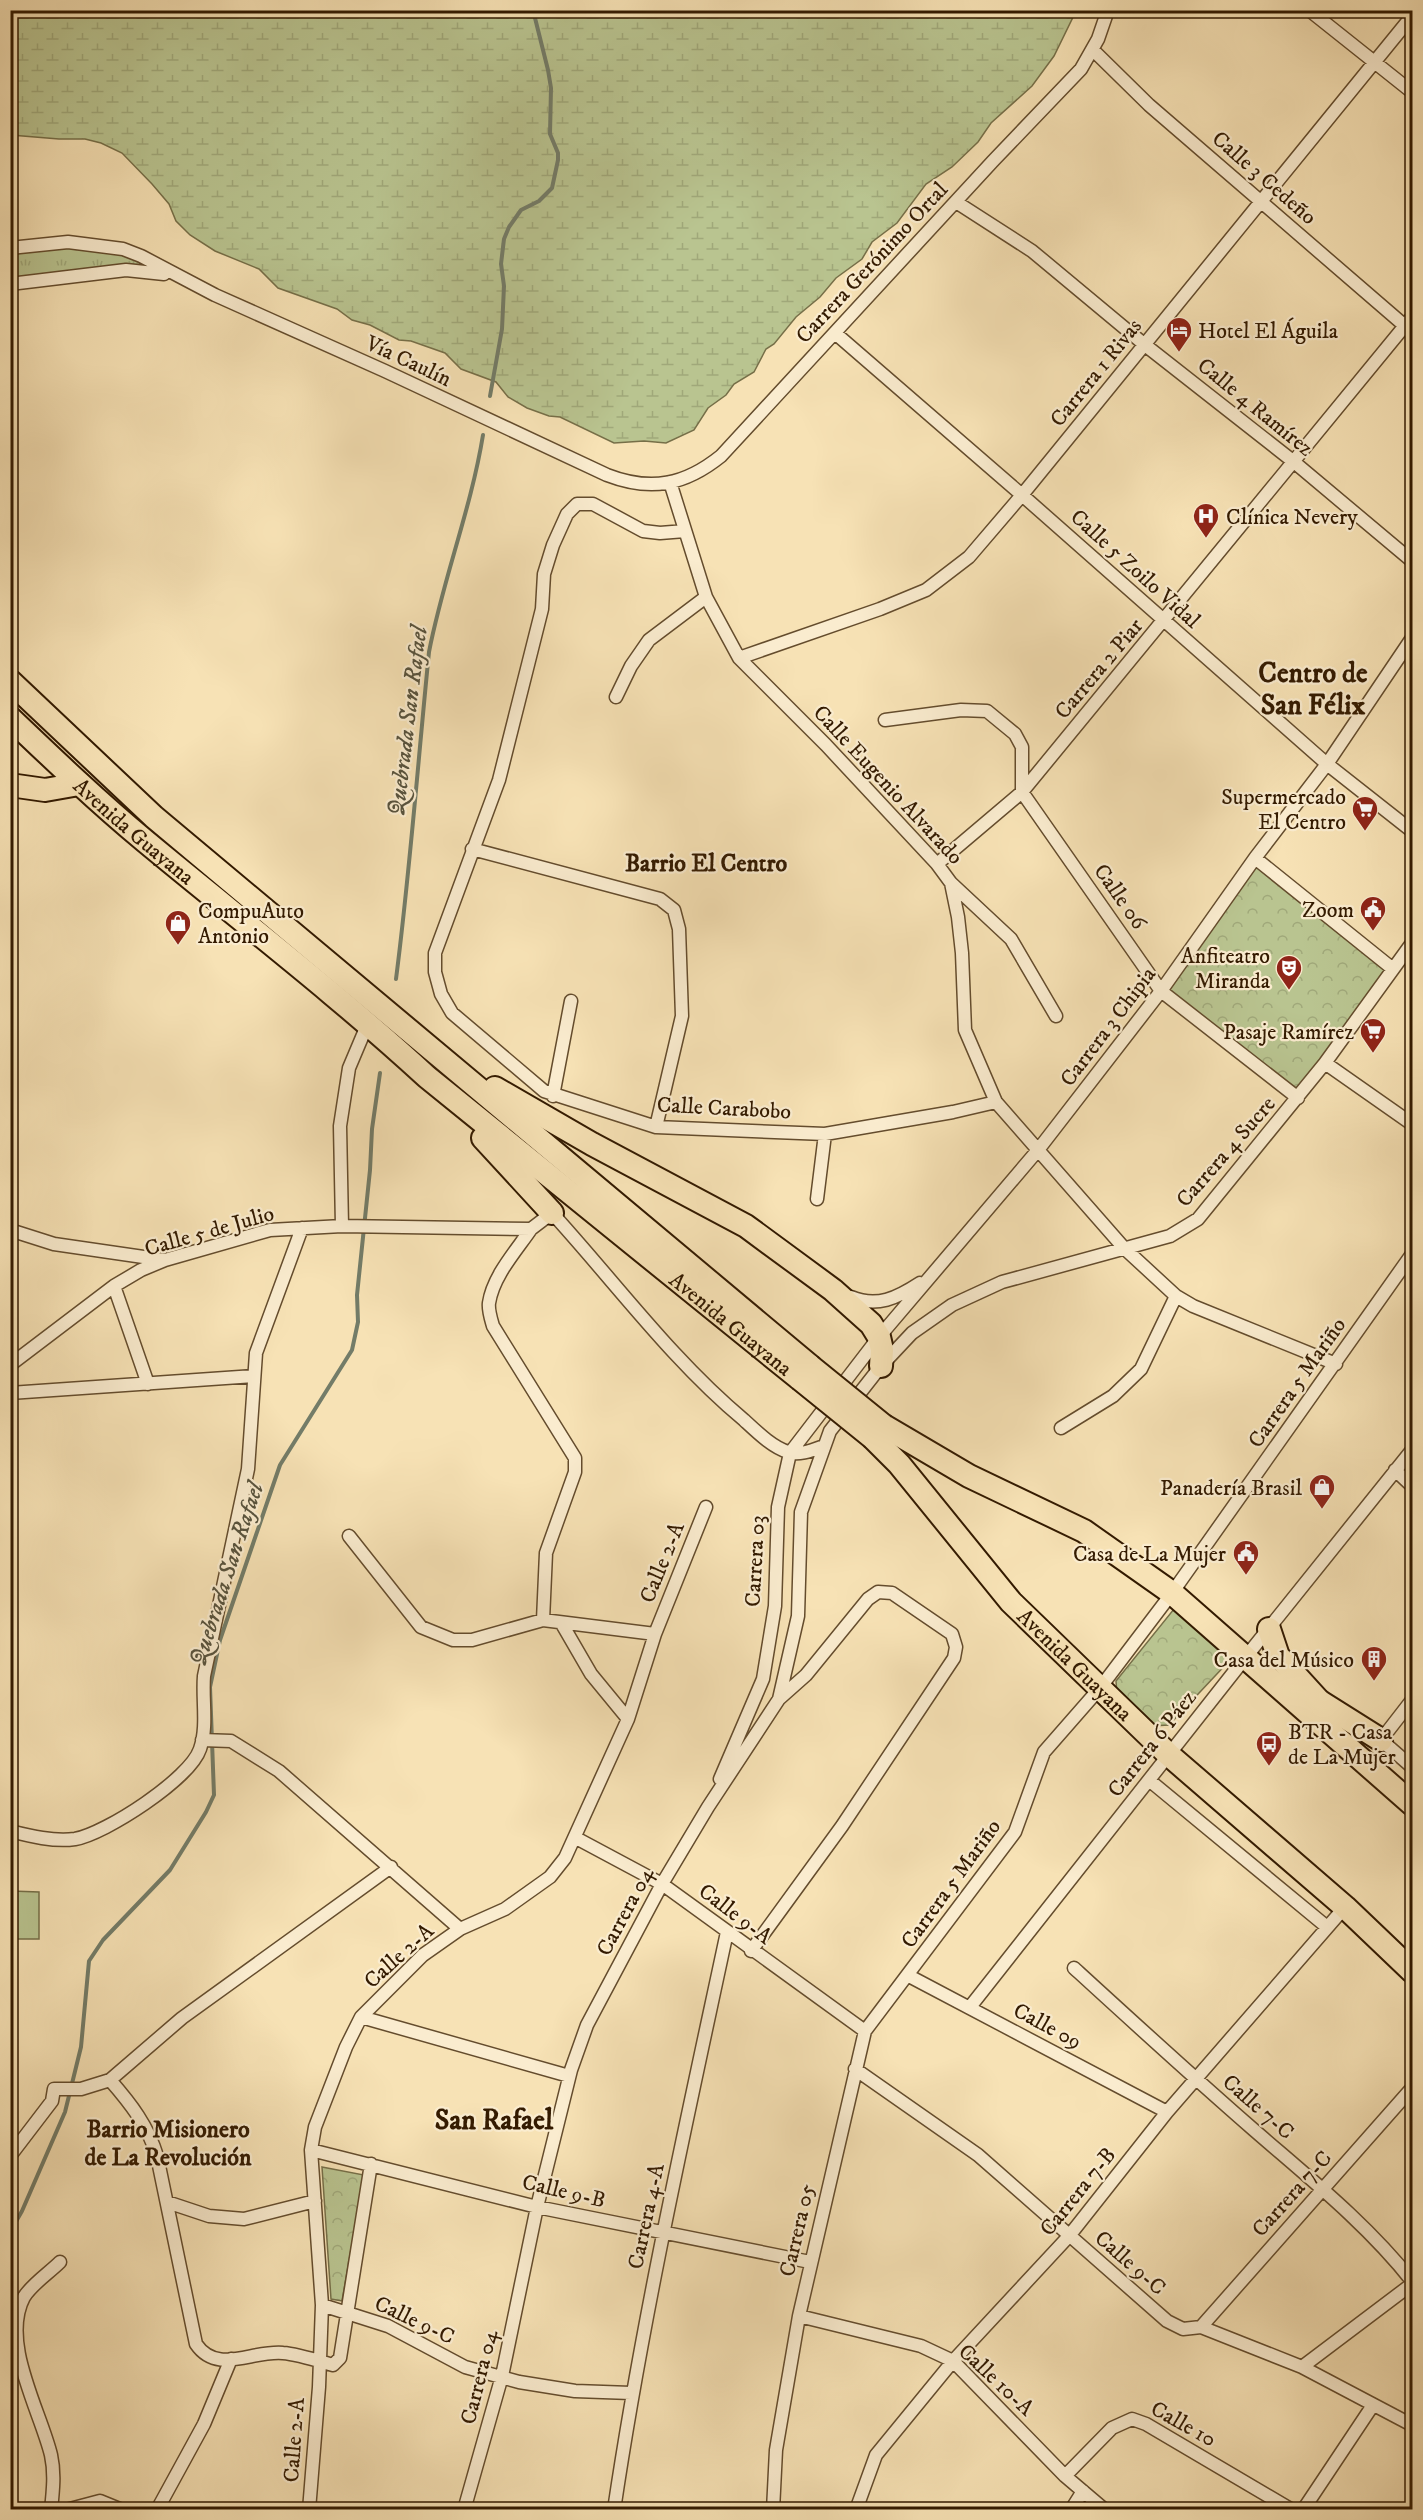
<svg xmlns="http://www.w3.org/2000/svg" width="1423" height="2520" viewBox="0 0 1423 2520" font-family="'IM FELL DW Pica',serif">
<style>
.grass{fill:url(#grass-tufts);stroke:#766f48;stroke-width:1.5}
.wetland{fill:url(#wetland-marsh);stroke:#766f48;stroke-width:1.5}
.park{fill:url(#park-crowns);stroke:#766f48;stroke-width:1.5}
.garden{fill:#b9c490;stroke:#766f48;stroke-width:1.5}
.lines{fill:none;stroke-linecap:round;stroke-linejoin:round}
.stream{stroke:#737c68;stroke-width:4}
.street-casing{stroke:#644c2d;stroke-width:15}
.highway-casing{stroke:#331a00;stroke-width:26}
.street{stroke:#faeccf;stroke-width:12}
.highway{stroke:#f7e2b5;stroke-width:22}
.highway-bridge-casing{stroke:#331a00;stroke-width:26;stroke-linecap:butt}
.highway-bridge{stroke:#f7e2b5;stroke-width:22}
.labels{text-anchor:middle;stroke-width:4.5;stroke-linejoin:round;paint-order:stroke}
.street-label{font-size:22px;fill:#331a00;stroke:#faeccf}
.poi-label{font-size:22px;fill:#331a00;stroke:#faeccf;text-anchor:end}
.water-label{font-size:24px;font-style:italic;fill:#58533d;stroke:#faeccf}
.neighbourhood-label{font-size:24px;font-weight:bold;fill:#331a00;stroke:#faeccf}
.district-label{font-size:28px;font-weight:bold;fill:#331a00;stroke:#faeccf}
</style>
<defs>
<pattern id="grass-tufts" width="24" height="20" patternUnits="userSpaceOnUse" patternTransform="scale(1.5)"><rect width="24" height="20" fill="#b9c490"/><path d="M3 7l-1-3M5 7V3M7 7l1-3M15 17l-1-3M17 17v-4M19 17l1-3" fill="none" stroke="#a0a87a"/></pattern>
<pattern id="wetland-marsh" width="20" height="14" patternUnits="userSpaceOnUse" patternTransform="scale(1.5)"><rect width="20" height="14" fill="#b9c490"/><path d="M1 5h8M5 5V1M11 12h8M15 12V8" fill="none" stroke="#a0a87a"/></pattern>
<pattern id="park-crowns" width="20" height="18" patternUnits="userSpaceOnUse" patternTransform="scale(1.5)"><rect width="20" height="18" fill="#b9c490"/><path d="M2 6a3 3 0 1 1 6 0M12 15a3 3 0 1 1 6 0" fill="none" stroke="#a0a87a"/></pattern>
</defs>
<rect width="100%" height="100%" fill="#f7e2b5"/>
<filter id="stains"><feTurbulence type="fractalNoise" baseFrequency=".00333" numOctaves="4"/><feColorMatrix values="0 0 0 0 .2 0 0 0 0 .09 0 0 0 0 .02 0 0 0 .5 -.17"/></filter>
<radialGradient id="worn" r=".72"><stop offset=".6" stop-color="#630" stop-opacity="0"/><stop offset="1" stop-color="#630" stop-opacity=".3"/></radialGradient>
<path class="grass" d="M106 245 177 276 148 270 11 282 10 248Z"/>
<path class="wetland" d="M11 10H1076V11L1054 56 1032 86 991 123 978 142 952 167 926 184 897 223 872 242 862 259 836 278 820 297 796 317 774 344 766 349 754 372 734 384 726 395 708 408 694 430 666 443 644 441 614 443 560 417 549 416 527 408 508 397 496 382 461 369 445 353 411 341 399 340 370 325 352 320 337 309 278 288 259 269 215 251 190 235 176 221 169 204 152 184 122 153 101 143 85 139H59L11 135Z"/>
<path class="park" d="M1256 864 1387 970 1297 1092 1168 991Z
M1174 1609 1230 1660 1169 1725 1151 1726 1117 1694 1116 1681Z
M322 2167 364 2175 342 2301 331 2299Z"/>
<path class="garden" d="M11 1891 39 1892V1939H11Z"/>
<g class="lines">
<path class="stream" d="M490 396 502 329 504 286 501 264 504 239 509 227 521 210 539 201 552 188 558 160V153L550 134 551 88 548 70 533 10
M396 979C410 871 418 761 429 652 443 579 471 509 483 435
M10 2232 22 2211 65 2112 81 2047 89 1961 103 1940 170 1870 206 1812 214 1795 210 1687 220 1640 280 1465 352 1350 358 1322 357 1295 370 1170 372 1129 380 1073"/>
<g class="street-casing">
<path id="street" d="M1309 10 1412 92
M1093 50 1149 105 1412 332
M956 202 1032 251 1145 345 1294 462 1412 561
M10 248 68 242 123 249 141 256 215 295 385 371 607 475C651 492 685 485 721 456L993 161 1081 69 1098 39 1108 10
M10 284 126 270 164 274
M835 333 1022 495 1327 764 1412 831
M670 482 706 597 739 658 826 745 937 864 951 883 958 917 962 953 965 1030 996 1102 1124 1248 1176 1296 1193 1306 1336 1364
M685 531 660 533 643 531 593 504H577L567 514 553 545 544 574 542 609 499 780 435 953V972L441 994 452 1013 544 1091 656 1127 825 1134 953 1112 996 1102
M739 658 880 609 926 590 969 557 1022 495 1412 16
M616 697 631 666 649 640 706 597
M885 720 961 710 987 711 1015 734 1022 747V792L1161 991 1298 1098
M472 849 660 899 674 910 679 929 682 1016 656 1127
M1255 858 1393 969
M937 864 1022 792 1412 317
M951 883 1011 939 1056 1016
M1325 1063 1412 1124
M553 1096 571 1001
M817 1199 825 1134
M342 1226 340 1126 349 1068 368 1023
M531 1229C516 1251 493 1276 489 1303 488 1310 491 1319 493 1326L575 1458V1472L546 1553 543 1620
M10 1230 54 1244 164 1260
M114 1286 148 1384
M851 1297C877 1308 897 1298 920 1283
M10 1365 114 1286 141 1270 165 1260 270 1230 342 1226 531 1229 552 1213C615 1282 672 1360 744 1420 757 1432 772 1447 788 1452 799 1456 813 1450 824 1446
M10 1393 254 1376
M1061 1428 1113 1396 1141 1369 1176 1296
M1395 1470 1412 1486
M349 1536 421 1627 453 1640H472L543 1620 655 1634
M562 1624 591 1674 628 1719
M1412 1700 1381 1740 1412 1767
M202 1740 231 1741 279 1771 460 1929
M720 1779 763 1679 775 1606 778 1507 790 1453 879 1337 1038 1150 1161 991 1255 858 1327 764 1412 638
M1149 1780 1327 1927
M10 1831C30 1836 54 1842 75 1839 105 1834 190 1779 200 1749 208 1726 202 1700 204 1676L248 1469 256 1353 302 1228
M576 1838 662 1884 865 2031
M751 1951 842 1826 954 1658 956 1647 952 1634 892 1593 878 1592 868 1599 806 1675 779 1699
M1074 1968C1133 2022 1193 2077 1254 2130 1308 2177 1367 2224 1412 2281
M909 1976 1167 2112
M970 2007 1245 1658 1412 1450
M361 2017 569 2076
M855 2069 978 2155 1167 2321 1183 2329 1201 2327 1302 2367 1412 2425
M110 2080C131 2104 148 2126 157 2156L196 2344C217 2375 252 2350 283 2353 297 2354 319 2361 333 2365L340 2358 371 2164
M311 2150 537 2207 810 2262
M10 2156 52 2101 54 2089H81L110 2080 182 2018 391 1867
M167 2202 209 2216 244 2219 315 2201
M322 2305 388 2326 465 2367 519 2382 575 2391 631 2393
M799 2316 921 2346 953 2361 1065 2476 1105 2510
M1201 2327 1412 2088
M1302 2367 1412 2284
M1065 2476 1112 2428 1132 2419 1146 2424 1292 2510
M51 2510C53 2491 55 2473 51 2455 40 2410 0 2342 24 2297 32 2284 49 2273 60 2262
M66 2510 100 2501 122 2510
M157 2510 204 2424 231 2359
M309 2510 319 2387 322 2305 311 2150 315 2127 346 2047 361 2017 423 1955 460 1929 505 1909 550 1877 565 1858 628 1719 655 1634 706 1507
M464 2510 502 2376 537 2207 571 2070 587 2025 662 1884 708 1807 779 1699 798 1616 801 1512 830 1431 881 1366 912 1333 952 1305 1002 1282 1170 1236 1198 1219 1325 1063 1412 943
M614 2510C643 2315 686 2124 727 1932
M773 2510 776 2450 799 2316 865 2031 1015 1832 1044 1752 1100 1688 1172 1593 1412 1254
M856 2510 876 2455 953 2361 1069 2236 1167 2112 1345 1907
M1071 2510 1083 2491
M1303 2510 1373 2405"/>
</g>
<g class="highway-casing">
<g id="highway">
<path d="M10 681 154 817 810 1366"/>
<path id="s1" d="M10 718C54 760 98 802 145 841 239 919 337 994 427 1077L800 1379"/>
<path d="M10 785 45 790 79 784"/>
<path d="M495 1088 592 1144 746 1226 833 1290 871 1324 879 1337 882 1350 881 1366"/>
<path d="M483 1138 552 1213"/>
<path d="M884 1426 969 1476 1084 1531 1172 1593 1412 1804"/>
<path id="s2" d="M873 1438 899 1464 1011 1602 1169 1755 1345 1907 1412 1971"/>
<path d="M1269 1629 1278 1656 1319 1701 1331 1724"/>
<path d="M1319 1701 1381 1740"/>
</g>
</g>
<use href="#street" class="street"/>
<use href="#highway" class="highway"/>
<g class="highway-bridge-casing">
<path id="highway-bridge" d="M810 1366 884 1426
M800 1379 873 1438"/>
</g>
<use href="#highway-bridge" class="highway-bridge"/>
</g>
<defs>
<g id="hotel-pin" transform="scale(1.35)"><path d="M0 17L-7.5 6A9.5 9.5 0 1 1 7.5 6Z" fill="#8f2418" stroke="#faeccf"/><path d="M-6-4.5h1.5V1H6V5H4.5V3h-9V5H-6ZM-4 0a1.8 1.8 0 1 1 3.6 0ZM.5 0V-2.5h3Q6-2.5 6 0Z" fill="#fff"/></g>
<g id="hospital-pin" transform="scale(1.35)"><path d="M0 17L-7.5 6A9.5 9.5 0 1 1 7.5 6Z" fill="#8f2418" stroke="#faeccf"/><path d="M-5-5h3v3.5h4V-5h3V5h-3V1.5h-4V5h-3Z" fill="#fff"/></g>
<g id="supermarket-pin" transform="scale(1.35)"><path d="M0 17L-7.5 6A9.5 9.5 0 1 1 7.5 6Z" fill="#8f2418" stroke="#faeccf"/><path d="M-6-5.5h2.5l.6 2H6L4.5 2H-2.5L-4.4-4H-6ZM-1.5 3.2a1.3 1.3 0 1 0 .1 0ZM3 3.2a1.3 1.3 0 1 0 .1 0Z" fill="#fff"/></g>
<g id="civic-pin" transform="scale(1.35)"><path d="M0 17L-7.5 6A9.5 9.5 0 1 1 7.5 6Z" fill="#8f2418" stroke="#faeccf"/><path d="M-.6-6.5H3V-4.5H.6V-3L4-1V1h2V6H-6V1h2V-1L-.6-3ZM-1.2 2.5V6h2.4V2.5Z" fill="#fff"/></g>
<g id="shop-pin" transform="scale(1.35)"><path d="M0 17L-7.5 6A9.5 9.5 0 1 1 7.5 6Z" fill="#8f2418" stroke="#faeccf"/><path d="M-5-2.5h2.3a2.7 3.5 0 0 1 5.4 0H5L5.5 6h-11ZM-1.5-2.5h3a1.5 2.3 0 0 0-3 0Z" fill="#fff"/></g>
<g id="theatre-pin" transform="scale(1.35)"><path d="M0 17L-7.5 6A9.5 9.5 0 1 1 7.5 6Z" fill="#8f2418" stroke="#faeccf"/><path d="M-5-5.5Q0-4 5-5.5V0Q5 5 0 6Q-5 5-5 0ZM-3.3-2.5H-1v1.5H-3.3ZM1-2.5H3.3v1.5H1ZM-2.8 1Q0 5.5 2.8 1Z" fill="#fff"/></g>
<g id="building-pin" transform="scale(1.35)"><path d="M0 17L-7.5 6A9.5 9.5 0 1 1 7.5 6Z" fill="#8f2418" stroke="#faeccf"/><path d="M-4-6H4V6H1V3H-1V6H-4ZM-2.5-4.3h1.7v1.8h-1.7ZM.8-4.3h1.7v1.8H.8ZM-2.5-1h1.7V.8h-1.7ZM.8-1h1.7V.8H.8Z" fill="#fff"/></g>
<g id="bus-pin" transform="scale(1.35)"><path d="M0 17L-7.5 6A9.5 9.5 0 1 1 7.5 6Z" fill="#8f2418" stroke="#faeccf"/><path d="M-5-6H5V4H4V6H2V4H-2V6H-4V4H-5ZM-3.5-4V0h7V-4ZM-3.5 1.2v1.5H-2V1.2ZM2 1.2v1.5H3.5V1.2Z" fill="#fff"/></g>
</defs>
<g fill-rule="evenodd">
<use href="#hotel-pin" x="1179" y="330"/>
<use href="#hospital-pin" x="1206" y="516"/>
<use href="#supermarket-pin" x="1365" y="809"/>
<use href="#civic-pin" x="1373" y="909"/>
<use href="#shop-pin" x="178" y="923"/>
<use href="#theatre-pin" x="1289" y="968"/>
<use href="#supermarket-pin" x="1373" y="1031"/>
<use href="#shop-pin" x="1322" y="1487"/>
<use href="#civic-pin" x="1246" y="1553"/>
<use href="#building-pin" x="1374" y="1659"/>
<use href="#bus-pin" x="1269" y="1744"/>
</g>
<g class="labels">
<g class="street-label">
<text transform="translate(1265 177) rotate(41)" y="8">Calle 3 Cedeño</text>
<text transform="translate(871 262) rotate(-47)" y="8">Carrera Gerónimo Ortal</text>
<text transform="translate(409 360) rotate(25)" y="8">Vía Caulín</text>
<text transform="translate(1095 372) rotate(-51)" y="8">Carrera 1 Rivas</text>
<text transform="translate(1256 406) rotate(39)" y="8">Calle 4 Ramírez</text>
<text transform="translate(1136 568) rotate(42)" y="8">Calle 5 Zoilo Vidal</text>
<text transform="translate(1098 668) rotate(-50)" y="8">Carrera 2 Piar</text>
<text transform="translate(889 784) rotate(47)" y="8">Calle Eugenio Alvarado</text>
<text dy="8" stroke="none"><textPath href="#s1" startOffset="168">Avenida Guayana</textPath></text>
<text transform="translate(1121 896) rotate(55)" y="8">Calle 06</text>
<text transform="translate(1107 1026) rotate(-53)" y="8">Carrera 3 Chipia</text>
<text transform="translate(724 1107) rotate(3)" y="8">Calle Carabobo</text>
<text transform="translate(1225 1151) rotate(-49)" y="8">Carrera 4 Sucre</text>
<text transform="translate(209 1230) rotate(-16)" y="8">Calle 5 de Julio</text>
<text dy="8" stroke="none"><textPath href="#s1" startOffset="942">Avenida Guayana</textPath></text>
<text transform="translate(1296 1382) rotate(-55)" y="8">Carrera 5 Mariño</text>
<text transform="translate(754 1561) rotate(-87)" y="8">Carrera 03</text>
<text transform="translate(661 1562) rotate(-68)" y="8">Calle 2-A</text>
<text dy="8" stroke="none"><textPath href="#s2" startOffset="304">Avenida Guayana</textPath></text>
<text transform="translate(1151 1743) rotate(-52)" y="8">Carrera 6 Páez</text>
<text transform="translate(950 1883) rotate(-54)" y="8">Carrera 5 Mariño</text>
<text transform="translate(624 1911) rotate(-62)" y="8">Carrera 04</text>
<text transform="translate(736 1913) rotate(37)" y="8">Calle 9-A</text>
<text transform="translate(398 1955) rotate(-42)" y="8">Calle 2-A</text>
<text transform="translate(1048 2025) rotate(28)" y="8">Calle 09</text>
<text transform="translate(1259 2106) rotate(41)" y="8">Calle 7-C</text>
<text transform="translate(564 2190) rotate(13)" y="8">Calle 9-B</text>
<text transform="translate(1077 2191) rotate(-51)" y="8">Carrera 7-B</text>
<text transform="translate(1291 2193) rotate(-48)" y="8">Carrera 7-C</text>
<text transform="translate(645 2216) rotate(-78)" y="8">Carrera 4-A</text>
<text transform="translate(796 2230) rotate(-77)" y="8">Carrera 05</text>
<text transform="translate(1131 2262) rotate(41)" y="8">Calle 9-C</text>
<text transform="translate(415 2319) rotate(25)" y="8">Calle 9-C</text>
<text transform="translate(478 2377) rotate(-76)" y="8">Carrera 04</text>
<text transform="translate(997 2379) rotate(43)" y="8">Calle 10-A</text>
<text transform="translate(1184 2423) rotate(29)" y="8">Calle 10</text>
<text transform="translate(293 2440) rotate(-86)" y="8">Calle 2-A</text>
</g>
<g class="poi-label">
<text x="1198" y="338" text-anchor="start">Hotel El Águila</text>
<text x="1226" y="524" text-anchor="start">Clínica Nevery</text>
<text x="1346" y="804">Supermercado<tspan x="1346" dy="25">El Centro</tspan></text>
<text x="1354" y="917">Zoom</text>
<text x="198" y="918" text-anchor="start">CompuAuto<tspan x="198" dy="25">Antonio</tspan></text>
<text x="1270" y="963">Anfiteatro<tspan x="1270" dy="25">Miranda</tspan></text>
<text x="1354" y="1039">Pasaje Ramírez</text>
<text x="1302" y="1495">Panadería Brasil</text>
<text x="1226" y="1561">Casa de La Mujer</text>
<text x="1354" y="1667">Casa del Músico</text>
<text x="1288" y="1739" text-anchor="start">BTR - Casa<tspan x="1288" dy="25">de La Mujer</tspan></text>
</g>
<g class="water-label">
<text transform="translate(407 721) rotate(-83)" y="8">Quebrada San Rafael</text>
<text transform="translate(226 1574) rotate(-72)" y="8">Quebrada San Rafael</text>
</g>
<g class="neighbourhood-label">
<text x="706" y="871">Barrio El Centro</text>
<text x="168" y="2137">Barrio Misionero<tspan x="168" dy="28">de La Revolución</tspan></text>
</g>
<g class="district-label">
<text x="1313" y="682">Centro de<tspan x="1313" dy="32">San Félix</tspan></text>
<text x="494" y="2129">San Rafael</text>
</g>
</g>
<rect width="1423" height="2520" fill="none" stroke="#f7e2b5" stroke-width="36"/>
<rect x="12" y="12" width="1399" height="2496" fill="none" stroke="#331a00" stroke-width="3"/>
<rect x="18" y="18" width="1387" height="2484" fill="none" stroke="#331a00" stroke-width="1.5"/>
<rect width="100%" height="100%" filter="url(#stains)"/>
<rect width="100%" height="100%" fill="url(#worn)"/>
</svg>
